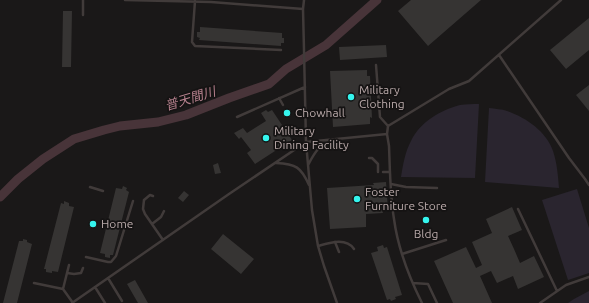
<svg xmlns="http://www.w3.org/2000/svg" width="589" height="303" viewBox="0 0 589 303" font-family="Ubuntu,'Noto Sans JP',sans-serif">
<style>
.green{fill:#2a252f}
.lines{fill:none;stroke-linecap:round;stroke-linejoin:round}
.river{stroke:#483439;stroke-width:9}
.building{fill:#363433}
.service{stroke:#413b3a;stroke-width:2.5}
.poi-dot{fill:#35f5ee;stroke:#151313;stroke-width:1.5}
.labels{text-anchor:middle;stroke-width:3.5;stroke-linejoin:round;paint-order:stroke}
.poi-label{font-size:12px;fill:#baaaaa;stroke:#151313;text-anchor:start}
.water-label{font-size:13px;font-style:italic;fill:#b5808d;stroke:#151313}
</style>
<rect width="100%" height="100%" fill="#1a1818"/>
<path class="green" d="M479 104 475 178 401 177C403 165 405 152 411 141 420 122 441 110 460 105 466 104 473 104 479 104Z
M489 108C495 109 502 109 507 111 526 118 546 131 553 151 557 163 558 175 559 188L485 182Z
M577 189 589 228V273L568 280 542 200Z
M589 291V303H568L574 299Z"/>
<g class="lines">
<path class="river" d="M0 197 18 179 43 159 74 139 104 130 120 126 158 122 186 115 229 98 269 84 286 69 326 45 377 0"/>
</g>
<path class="building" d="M411 0H481L428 46 398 11Z
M63 11H72L71 67H62Z
M589 18V50L566 69 550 50Z
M200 27 282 33V38H284V43H281V46L199 40 200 38 197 37V32H200Z
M386 45 387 57 340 60 339 47Z
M367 70V76H370L372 118 370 117V124L333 127 330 71Z
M589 85V111L576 95Z
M266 110 268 112 272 110 292 140 255 164 247 153 251 150 241 137 239 139 234 133 243 128 247 133 266 121 261 113Z
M218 163 221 173 215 174 213 165Z
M386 182 388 210H382L383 213 366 214V227L330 229 327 188 374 185 373 183Z
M123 186 127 188 126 190 129 192 113 255H110V258L105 257V254L100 253 116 188 122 189Z
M184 191 189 195 183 202 178 198Z
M64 201 69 203V206L74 207 58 272 52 271V273L46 272V269H44L61 203 64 204Z
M512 207 522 230 508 236 514 249 520 263 534 256 544 277 518 289 513 276 497 283 491 271 480 276 492 303H453L434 261 466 247 476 268 482 265 472 242 492 233 486 219Z
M223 234 254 259 241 274 211 249Z
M23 239 27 240V242L32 244 17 303H3L19 241H23Z
M383 245 384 248 387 247 402 295 395 297 396 299 391 301 390 299 387 300 371 253 378 251 377 247Z
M135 280 148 303H138L127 284Z"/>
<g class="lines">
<path class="service" d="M83 0V15
M125 0 211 2 303 9
M304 0 303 9 304 50 306 142 312 210 318 246 324 266 337 303
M195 1 192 42 195 46 281 50
M499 55 569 158 585 179 589 185
M376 65 380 117 388 126
M279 98 283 105
M237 117 305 87
M369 158H372L378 164V172
M276 163C296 164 301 167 309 185
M308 165C314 154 318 146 330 141
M383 172H390
M391 184 406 187 437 188
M90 187 103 191
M153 196 150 195 144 200 143 209 145 214 163 240
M518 209 557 291
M152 224 161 217 164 211
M335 242 339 252
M318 246C329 243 346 237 354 249
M402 254 446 240
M86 257 108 262H111L116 256 133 201
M67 273 74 274 81 273 83 268
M108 278 122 301
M34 283 63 289 73 303
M413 283 428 284 437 303
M95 287 105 303
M63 289 69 265
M72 303 229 194 306 142 387 134
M422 303C409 277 398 249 394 219 390 195 390 170 389 146L387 134 388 126 449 89 469 81 561 0
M540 303 566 285 589 277"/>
</g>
<g class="poi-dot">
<circle cx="351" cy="97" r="4"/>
<circle cx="287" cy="113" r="4"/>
<circle cx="266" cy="138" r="4"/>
<circle cx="357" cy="199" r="4"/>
<circle cx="426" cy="220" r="4"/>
<circle cx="93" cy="224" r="4"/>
</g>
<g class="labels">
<g class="poi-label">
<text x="359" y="94">Military<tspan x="359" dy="14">Clothing</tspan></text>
<text x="295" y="117">Chowhall</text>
<text x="274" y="135">Military<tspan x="274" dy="14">Dining Facility</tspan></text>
<text x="365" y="196">Foster<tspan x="365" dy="14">Furniture Store</tspan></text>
<text x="101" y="228">Home</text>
<text x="426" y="238" text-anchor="middle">Bldg</text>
</g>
<g class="water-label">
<text transform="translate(190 98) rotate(-17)" y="5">普天間川</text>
</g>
</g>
</svg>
